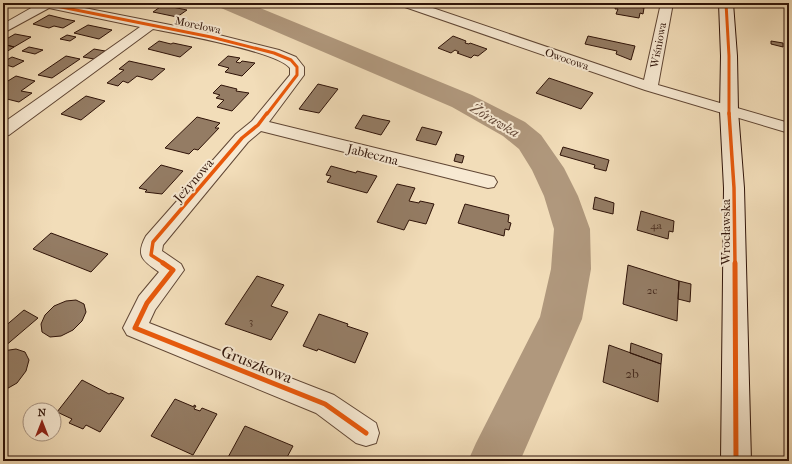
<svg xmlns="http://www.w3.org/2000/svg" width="792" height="464" viewBox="0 0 792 464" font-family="'IM FELL French Canon',serif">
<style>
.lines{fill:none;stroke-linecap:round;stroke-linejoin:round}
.river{fill:#b0987d;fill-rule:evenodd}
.building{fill:#947c64;stroke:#2f1308}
.street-casing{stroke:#604634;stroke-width:2}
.secondary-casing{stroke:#2f1308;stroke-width:2}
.street{fill:#f7e9d2;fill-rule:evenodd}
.secondary{fill:#f7e9d2;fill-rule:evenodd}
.cycleway-far2-casing{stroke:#f7e9d2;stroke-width:4.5}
.cycleway-far1-casing{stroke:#f7e9d2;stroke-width:6}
.cycleway-casing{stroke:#f7e9d2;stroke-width:8}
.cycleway-far2{stroke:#e8590c;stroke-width:3}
.cycleway-far1{stroke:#e8590c;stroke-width:3.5}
.cycleway{stroke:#e8590c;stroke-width:5}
.labels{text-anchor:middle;stroke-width:4;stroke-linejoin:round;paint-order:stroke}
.far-street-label{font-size:11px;fill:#2f1308;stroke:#f7e9d2}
.number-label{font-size:11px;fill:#482d1f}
.street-label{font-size:13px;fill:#2f1308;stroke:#f7e9d2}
.near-number-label{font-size:13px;fill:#482d1f}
.water-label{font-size:14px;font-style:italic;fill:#634837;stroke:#f7e9d2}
.near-street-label{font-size:16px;fill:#2f1308;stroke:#f7e9d2}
</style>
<rect width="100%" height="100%" fill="#f2ddb9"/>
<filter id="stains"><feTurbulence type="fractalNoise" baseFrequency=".005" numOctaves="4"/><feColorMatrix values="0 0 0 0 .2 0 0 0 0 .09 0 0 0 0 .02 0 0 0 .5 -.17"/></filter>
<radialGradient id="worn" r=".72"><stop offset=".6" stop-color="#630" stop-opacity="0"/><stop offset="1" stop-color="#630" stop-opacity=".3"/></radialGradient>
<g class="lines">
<path class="river" d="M218 3H248L472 95 525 122 541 135 564 168 578 196 590 229 591 269 582 319 520 461H468L476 443 540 317 551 269 554 229 544 196 532 170 519 149 503 136 452 107 221 8Z"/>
</g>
<path class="building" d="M9 3H27L20 7 9 5 7 4Z
M620 3 644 8 643 14 640 13 639 18 616 14 618 9H615L616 5H619Z
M163 5 182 9 187 10 177 17 153 12Z
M49 15 65 19 75 21 63 28 54 26 49 28 33 24Z
M88 25 112 30 99 39 74 33Z
M15 34 31 37 14 47 3 44V41Z
M67 35 76 37 70 41 60 39Z
M453 36 466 41 465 43 469 44 470 43 487 49 478 56 474 55 471 58 457 53 459 52 455 50 451 53 438 48Z
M588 36 635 46 631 60 616 54 617 51 585 44Z
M159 41 171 44 173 43 192 47 180 57 148 49Z
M771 41 783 43V47L771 44Z
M3 44 14 47 3 54Z
M29 47 43 50 35 54 22 51Z
M94 49 105 51 94 59 83 57Z
M66 56 80 59 52 78 38 75Z
M228 56 240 58 236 62 240 63 242 61 255 63 242 76 225 72 229 68 218 65Z
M12 57 24 61 13 67 3 64V62Z
M129 61 165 69 152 80 137 76 128 83 123 81 118 86 107 83 124 70 119 69Z
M16 76 35 81 21 91 32 93 19 102 3 98V84Z
M549 78 593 93 581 109 536 93Z
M318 84 338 89 319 113 299 109Z
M221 85 237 89 236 91 249 93 232 111 217 107 224 100 216 98 220 95 213 93Z
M86 96 105 101 81 120 61 114Z
M363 115 380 119 390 121 381 135 355 128Z
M197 117 220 123 215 128H219L198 150 194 149 189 154 165 148Z
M422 127 442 132 436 145 416 140Z
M563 147 609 160 606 171 594 168 595 165 560 155Z
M456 154 464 156 462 163 454 161Z
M161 165 183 171 162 194 145 192 147 190 139 188Z
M331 166 356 173 357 171 377 176 367 193 327 182 331 176 326 175Z
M397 184 415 188 409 201 419 203 420 201 434 204 426 224 409 220 404 230 377 222Z
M595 197 614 203 613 214 593 209Z
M465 204 509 215 508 222 511 223 509 230 505 229 504 236 458 223Z
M641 211 674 221 673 232 669 231 668 239 637 230Z
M51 233 108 254 91 272 33 249Z
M628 265 679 281 677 321 623 304Z
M257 276 284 285 271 306 288 312 271 340 225 324Z
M679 281 691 284 690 302 678 299Z
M76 300 84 304 86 312 82 321 73 330 61 336 50 337 42 332 41 324 45 315 54 306 66 301Z
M24 310 38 318 4 347 3 346V328Z
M319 314 348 324 347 326 368 333 355 363 318 349 317 351 303 346Z
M631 343 662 354 661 364 630 353Z
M609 345 661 364 658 402 603 382Z
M16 349 25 352 29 360 26 371 17 383 3 391V351Z
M82 380 109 394 111 393 124 398 100 432 86 425 83 429 69 423 72 419 57 412Z
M175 399 194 407V405L196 406 194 409 200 411 202 408 217 414 193 455 151 436Z
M245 426 293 446 285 461H226Z"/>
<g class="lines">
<g class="street-casing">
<path id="street" d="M40 3H59L211 33 279 50 296 57 304 67V75L269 122 494 177 497 182 494 187 488 188 261 131 248 142 163 245 162 251 181 264 184 270 155 310 149 323 334 395 376 423 379 433 376 443 366 446 356 443 316 413 127 335 123 328 139 296 159 272C143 261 135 256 146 236L236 134 252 121 290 75V68C276 51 179 34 153 29L9 135 3 136V123L140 27 49 8 3 33V24Z
M400 3H418L644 80 661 3H673L658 85 789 123V133L645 90 402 6Z"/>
</g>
<g class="secondary-casing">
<path id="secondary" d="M719 3H733L737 56 738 111 744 188 751 461H721L724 188 720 111 721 56Z"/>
</g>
<use href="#street" class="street"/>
<use href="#secondary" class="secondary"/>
<g class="cycleway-far2-casing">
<path id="cycleway-far2" d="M726 3 729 56V114
M46 4 211 37 274 53 291 60 297 67V75L267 114"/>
</g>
<g class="cycleway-far1-casing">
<path id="cycleway-far1" d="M729 113 734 188 735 264
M165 264 151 255 153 242 242 138 258 125 267 113"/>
</g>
<g class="cycleway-casing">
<path id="cycleway" d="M163 263 173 270 147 303 135 328 325 404 366 433
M735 263 736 461"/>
</g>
<use href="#cycleway-far2" class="cycleway-far2"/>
<use href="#cycleway-far1" class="cycleway-far1"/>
<use href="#cycleway" class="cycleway"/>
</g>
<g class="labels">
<g class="far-street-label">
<text transform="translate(198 25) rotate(12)" y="4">Morelowa</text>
<text transform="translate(658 45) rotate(-79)" y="4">Wiśniowa</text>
<text transform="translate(567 59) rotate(19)" y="4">Owocowa</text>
</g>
<g class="number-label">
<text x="656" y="229">4a</text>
<text x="652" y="294">2c</text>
<text x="251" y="325">3</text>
</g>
<g class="street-label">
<text transform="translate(373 154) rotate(14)" y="5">Jabłeczna</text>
<text transform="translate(193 180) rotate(-49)" y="5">Jeżynowa</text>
<text transform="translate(725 232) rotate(-90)" y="5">Wrocławska</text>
</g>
<g class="near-number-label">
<text x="632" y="378">2b</text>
</g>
<g class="water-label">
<text transform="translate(495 120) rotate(31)" y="5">Żórawka</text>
</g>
<g class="near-street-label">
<text transform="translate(257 364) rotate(22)" y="6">Gruszkowa</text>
</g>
</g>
<rect width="792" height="464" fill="none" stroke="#f2ddb9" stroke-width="16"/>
<rect x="4" y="4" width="784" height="456" fill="none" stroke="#2f1308" stroke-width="2"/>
<rect x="8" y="8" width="776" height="448" fill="none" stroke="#2f1308"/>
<g transform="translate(42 422)"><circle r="19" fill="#f7e9d2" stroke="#a79381"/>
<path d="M0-3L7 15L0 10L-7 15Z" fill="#8f2418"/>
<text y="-6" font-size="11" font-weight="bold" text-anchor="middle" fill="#2f1308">N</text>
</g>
<rect width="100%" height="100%" filter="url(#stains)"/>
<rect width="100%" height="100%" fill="url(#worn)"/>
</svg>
